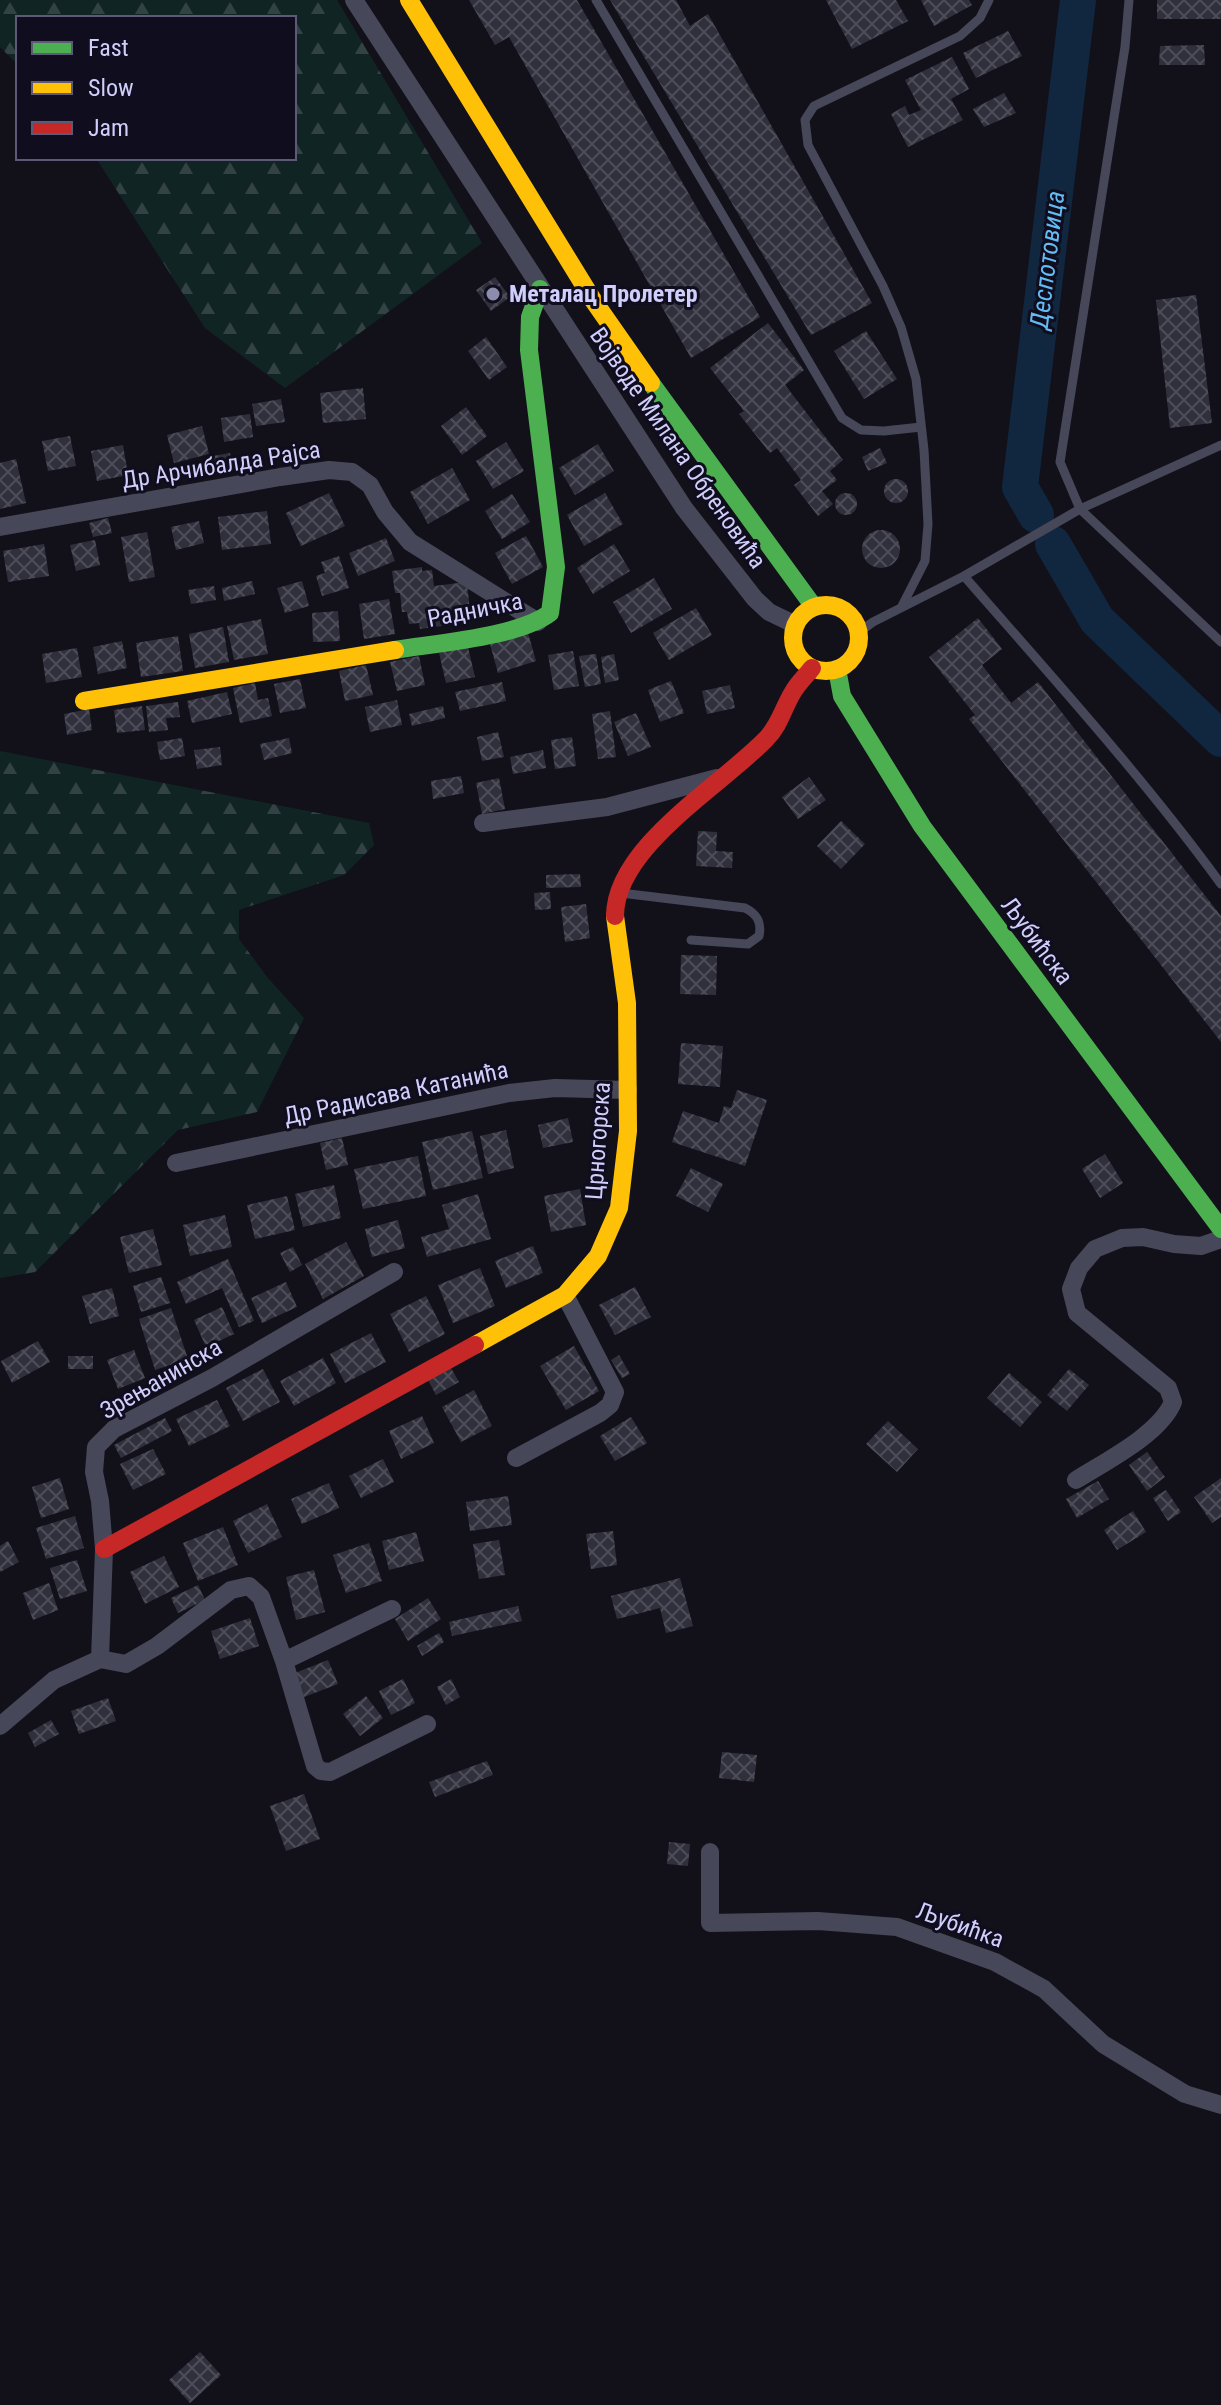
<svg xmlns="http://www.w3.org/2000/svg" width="1221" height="2405" viewBox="0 0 1221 2405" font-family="'Roboto Condensed',sans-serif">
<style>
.forest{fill:url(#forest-firs)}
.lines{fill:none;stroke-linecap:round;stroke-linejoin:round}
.river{stroke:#11263f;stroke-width:36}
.building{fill:url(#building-cross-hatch)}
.lane{stroke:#47475a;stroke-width:9}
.street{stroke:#47475a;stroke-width:18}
.fast{stroke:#4caf50;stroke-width:18}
.slow{stroke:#ffc107;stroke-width:18}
.jam{stroke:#c62828;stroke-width:18}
.poi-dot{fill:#8e8cac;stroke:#0f0d1e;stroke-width:3}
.labels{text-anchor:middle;stroke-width:6;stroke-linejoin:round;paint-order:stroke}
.poi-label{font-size:24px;font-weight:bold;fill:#d0cefb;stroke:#0f0d1e;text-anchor:start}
.street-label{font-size:24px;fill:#d0cefb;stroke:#0f0d1e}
.water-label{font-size:26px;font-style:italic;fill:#63bbf4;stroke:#0f0d1e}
</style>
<defs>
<pattern id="forest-firs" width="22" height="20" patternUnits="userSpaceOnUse" patternTransform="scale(2)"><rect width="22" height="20" fill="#112424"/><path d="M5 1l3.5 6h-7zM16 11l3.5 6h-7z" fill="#334345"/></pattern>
<pattern id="building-cross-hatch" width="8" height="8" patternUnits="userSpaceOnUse" patternTransform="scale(2)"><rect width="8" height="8" fill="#302f3c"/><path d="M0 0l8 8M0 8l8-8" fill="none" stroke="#4d4c59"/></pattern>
</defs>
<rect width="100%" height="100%" fill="#12111a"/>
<path class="forest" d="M0 0H337L482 243 285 388 205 328 96 158H294V18H18V65L0 47Z
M0 751 369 823 374 845 344 875 239 910V939L267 977 304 1018 257 1112 178 1130 35 1272 0 1278Z"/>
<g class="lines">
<path class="river" d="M1036 515 1020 487 1078 0
M1053 544 1097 620 1221 739"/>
</g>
<path class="building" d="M469 0H577L760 317 691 358 509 37 495 45Z
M610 0H676L690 26 708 14 872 303 811 335Z
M826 0H896L908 21 852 49Z
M921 0H969L972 5 934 26Z
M1157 0H1221V19H1157Z
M1008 31 1022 56 976 78 963 53Z
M1204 45 1205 65H1159L1160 46Z
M952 57 969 89 951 99 963 120 908 147 891 114 905 106 909 115 921 110 905 80Z
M1004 93 1016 113 984 127 973 109Z
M495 277 510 297 491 311 476 290Z
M1196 295 1212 423 1170 428 1156 300Z
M768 323 804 370 785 385 843 460 830 471 837 480 822 491 833 504 818 516 794 485 801 480 777 448 770 453 739 414 744 411 710 368Z
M866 331 897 379 864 399 834 351Z
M486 337 507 367 489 380 468 351Z
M363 388 366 419 323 423 320 393Z
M281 399 285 422 256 426 252 404Z
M466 407 487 436 462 455 441 426Z
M250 414 253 437 224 442 221 418Z
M202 426 209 454 174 463 167 435Z
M70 436 76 466 48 471 42 441Z
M506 442 524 471 493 489 476 461Z
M598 444 614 471 575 495 559 468Z
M123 445 128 475 97 481 91 451Z
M880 448 887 463 868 471 862 457Z
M230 453 233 472 216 475 213 456Z
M16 459 26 503 0 509V463Z
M452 468 470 500 428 524 410 492Z
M884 491a12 12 0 1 1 24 0a12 12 0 1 1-24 0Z
M329 493 345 526 301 546 286 513Z
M605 493 623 524 584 546 567 515Z
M835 504a11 11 0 1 1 22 0a11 11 0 1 1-22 0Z
M512 494 530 522 502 539 485 511Z
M267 511 271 544 222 550 218 517Z
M108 518 112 533 93 537 89 523Z
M199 521 204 543 176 550 171 527Z
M862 549a19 19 0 1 1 38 0a19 19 0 1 1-38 0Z
M147 532 155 577 129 582 121 537Z
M526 536 543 567 512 584 495 553Z
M386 538 395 561 358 576 349 553Z
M95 540 100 565 76 571 70 545Z
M44 544 49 576 8 582 3 551Z
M614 544 630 571 593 594 577 568Z
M339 556 349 588 322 596 316 576 325 573 321 562Z
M422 567V571L432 570 434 586 467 582 471 622 420 629 419 623 409 624 407 612H402L400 593H395L392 571Z
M654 578 672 609 631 633 613 602Z
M252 581 255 594 224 601 222 588Z
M302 581 309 606 285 613 277 588Z
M214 586 216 600 191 604 188 590Z
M389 599 395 634 364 639 359 604Z
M696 608 712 635 669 660 653 633Z
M338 611 340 641 313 642 312 613Z
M978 618 1002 649 982 665 1011 703 1038 682 1221 916V1042L969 719 975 715 929 657Z
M261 619 268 654 234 660 227 626Z
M223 627 229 662 195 668 189 634Z
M528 633 536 661 498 673 490 644Z
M178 636 183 671 141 677 136 643Z
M122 641 127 668 98 674 93 647Z
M468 647 475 677 446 683 439 653Z
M77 648 82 677 46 683 42 654Z
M573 651 579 686 554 690 548 655Z
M596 654 601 684 585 687 579 656Z
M614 654 619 680 605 683 601 657Z
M419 656 425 685 397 691 390 662Z
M366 665 373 695 345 701 339 671Z
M300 679 306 708 280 713 274 684Z
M671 681 684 713 660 722 648 690Z
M502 682 506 701 460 711 455 692Z
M255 683 258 700 268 698 272 716 240 723 233 688Z
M730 685 735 708 707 714 702 691Z
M227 692 232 714 192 723 187 701Z
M397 700 402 725 370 732 365 707Z
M178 702 180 717 166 718 168 730 149 732 146 706Z
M142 706 145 730 117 733 114 710Z
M443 706 445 718 412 726 409 714Z
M89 709 92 730 67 735 64 714Z
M610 711 616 757 598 759 592 714Z
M636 713 651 747 628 756 614 722Z
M498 732 504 757 482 761 477 737Z
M572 737 576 766 555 769 551 740Z
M182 738 185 756 160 760 157 742Z
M289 738 292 753 264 760 260 744Z
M220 747 222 765 197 769 194 750Z
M543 750 546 768 513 774 510 757Z
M461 776 464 793 433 799 431 781Z
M809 777 826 800 798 819 782 797Z
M499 778 505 809 482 814 476 783Z
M841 821 865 844 841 869 817 846Z
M698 831 717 832 716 851 733 852 732 868 696 866Z
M580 874 581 887 546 888V875Z
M550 892 551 909 535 910 534 893Z
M586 904 590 938 565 942 561 907Z
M681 955 717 956 716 995 680 994Z
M681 1043 723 1046 720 1087 678 1084Z
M737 1090 767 1100 745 1166 672 1142 683 1111 719 1123 724 1106 731 1108Z
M568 1118 573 1142 543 1148 538 1125Z
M506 1130 514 1168 488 1174 480 1136Z
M472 1131 483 1178 433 1190 422 1142Z
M342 1138 348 1165 326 1170 320 1143Z
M1105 1154 1123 1183 1100 1198 1082 1169Z
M418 1156 426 1196 363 1209 354 1169Z
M691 1168 723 1184 708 1212 676 1196Z
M334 1185 341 1218 303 1227 295 1194Z
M580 1189 586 1225 551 1232 544 1196Z
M478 1194 491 1239 427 1257 421 1237 449 1229 442 1205Z
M287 1196 295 1230 255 1239 247 1205Z
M225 1215 232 1247 190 1256 183 1225Z
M398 1220 405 1248 372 1257 365 1229Z
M153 1229 162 1265 129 1273 120 1237Z
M346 1242 364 1276 323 1299 305 1264Z
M533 1246 543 1273 506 1288 495 1261Z
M293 1247 302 1265 290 1272 280 1253Z
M228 1259 254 1321 239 1327 222 1288 186 1304 177 1282Z
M480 1268 495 1306 453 1323 438 1285Z
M161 1277 170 1303 141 1312 133 1286Z
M286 1282 297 1307 262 1323 251 1298Z
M635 1287 651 1317 615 1335 599 1305Z
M112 1288 119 1316 90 1324 82 1296Z
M426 1296 445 1334 409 1352 390 1314Z
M222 1307 234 1334 206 1347 194 1320Z
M171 1308 188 1359 155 1370 139 1319Z
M371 1333 386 1362 345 1383 330 1354Z
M38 1341 50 1362 12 1383 1 1361Z
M574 1346 599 1391 566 1410 540 1366Z
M134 1350 145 1378 118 1389 107 1360Z
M619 1355 630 1374 622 1378 611 1360Z
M68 1356H93V1369H68Z
M323 1358 336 1383 294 1406 280 1381Z
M451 1368 459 1382 436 1395 428 1380Z
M263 1369 280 1402 243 1421 226 1388Z
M1069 1369 1089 1385 1067 1411 1047 1395Z
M1009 1373 1042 1402 1020 1427 987 1398Z
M474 1390 492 1426 461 1442 442 1407Z
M217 1400 230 1426 189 1446 176 1419Z
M422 1416 434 1443 401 1459 389 1431Z
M631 1417 647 1443 615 1461 600 1436Z
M165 1418 172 1431 121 1458 114 1445Z
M888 1421 918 1449 897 1472 866 1444Z
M153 1449 166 1474 133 1490 120 1464Z
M1147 1452 1165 1477 1147 1491 1129 1465Z
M383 1459 394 1482 361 1498 349 1476Z
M60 1478 69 1509 41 1518 32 1487Z
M1221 1478V1517L1212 1523 1194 1497Z
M1098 1481 1109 1499 1077 1518 1066 1499Z
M329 1483 339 1508 302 1524 291 1499Z
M1166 1490 1181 1512 1168 1521 1153 1498Z
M508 1496 512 1525 470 1531 466 1502Z
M267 1504 282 1537 248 1553 233 1521Z
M1133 1511 1146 1532 1117 1550 1104 1530Z
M75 1516 84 1548 46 1559 36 1528Z
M223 1527 238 1565 198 1581 183 1543Z
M613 1531 617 1565 591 1569 586 1534Z
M416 1532 424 1561 389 1570 382 1541Z
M499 1540 505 1575 479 1579 473 1544Z
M8 1541 19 1562 0 1572V1546Z
M369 1543 382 1581 346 1593 333 1555Z
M164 1556 179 1587 145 1604 130 1572Z
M77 1560 87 1591 60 1599 50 1568Z
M314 1570 325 1612 296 1620 286 1577Z
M680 1578 693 1626 666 1633 660 1608 617 1619 611 1596Z
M49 1583 58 1610 33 1620 23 1593Z
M198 1585 205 1600 178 1613 171 1598Z
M428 1598 441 1619 408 1641 395 1619Z
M518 1606 522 1621 452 1636 449 1622Z
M250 1618 259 1646 220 1659 211 1631Z
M439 1633 444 1642 422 1656 417 1646Z
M328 1660 338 1684 304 1697 295 1673Z
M403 1679 415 1703 391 1715 379 1691Z
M451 1679 460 1697 446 1705 437 1687Z
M366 1696 383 1718 360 1736 343 1714Z
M108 1698 116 1721 79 1734 71 1711Z
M51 1720 59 1734 35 1747 28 1733Z
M722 1752 757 1755 754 1782 719 1778Z
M487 1761 493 1775 435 1797 429 1782Z
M304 1794 320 1839 286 1851 270 1806Z
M669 1842 690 1844 688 1866 667 1864Z
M200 2352 221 2375 190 2403 169 2380Z"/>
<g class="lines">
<path class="lane" d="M596 0 842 418 861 430 884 431 921 427
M1129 0 1125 47 1060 462 1080 509 1221 445
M964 576C1052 677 1142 776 1221 884
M902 606 925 561 928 524 924 450 916 379 901 327 883 286 808 145 805 120 814 106 960 36 980 18 989 0
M859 632 873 622 964 576 1080 509 1221 642
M621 893 745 908C757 914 762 922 759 936L748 944 691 940"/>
<path class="street" d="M354 0 684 508 755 599 769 612 796 625
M0 527 280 477 329 470 352 472 370 485 385 512 410 542 538 622
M483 823 607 807 717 778
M176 1163 509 1093 555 1088 628 1090
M516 1458 600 1413 610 1405 615 1392 565 1295
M1076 1480C1106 1461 1160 1434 1173 1402L1168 1388 1077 1313 1071 1289 1079 1268 1095 1249 1122 1238 1143 1237 1174 1244 1201 1246 1221 1239
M100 1659 104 1549 100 1501 94 1472 96 1447 114 1429 212 1378 394 1272
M284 1661 315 1766 321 1771 330 1772 427 1724
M0 1726 54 1680 100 1659 126 1664 157 1646 231 1590 249 1586 261 1597 284 1661 392 1609
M710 1852V1923L818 1921 897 1927 995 1962 1044 1989 1103 2044 1185 2094 1221 2105"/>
<path class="fast" d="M651 383 814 607
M395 650C437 643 518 637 550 613L556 567 529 350 530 317 540 289
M837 669 842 696 922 826 1221 1229"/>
<path class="slow" d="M409 0 593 300 651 383
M793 638a33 33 0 1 1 66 0a33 33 0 1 1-66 0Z
M84 701 395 650
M475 1345 565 1295 598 1256 619 1208 628 1131 627 1003 615 916"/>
<path class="jam" d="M615 916C615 847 722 785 766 739 780 725 783 708 793 692 798 683 806 676 812 668
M104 1549 475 1345"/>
</g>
<circle class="poi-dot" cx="493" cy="294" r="8"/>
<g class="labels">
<g class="poi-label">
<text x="509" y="302">Металац Пролетер</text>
</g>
<g class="street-label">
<text transform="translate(678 448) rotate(55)" y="8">Војводе Милана Обреновића</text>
<text transform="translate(221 465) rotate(-9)" y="8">Др Арчибалда Рајса</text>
<text transform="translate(475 610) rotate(-11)" y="8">Радничка</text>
<text transform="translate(1037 941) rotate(53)" y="8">Љубићска</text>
<text transform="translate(396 1093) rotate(-12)" y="8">Др Радисава Катанића</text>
<text transform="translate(598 1141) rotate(-86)" y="8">Црногорска</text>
<text transform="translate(161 1379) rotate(-30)" y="8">Зрењанинска</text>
<text transform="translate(960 1925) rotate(20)" y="8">Љубићка</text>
</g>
<g class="water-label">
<text transform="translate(1047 260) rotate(-83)" y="9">Деспотовица</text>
</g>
</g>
<rect x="16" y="16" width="280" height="144" fill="#0f0d1e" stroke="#5c5a76" stroke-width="2"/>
<rect x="32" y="42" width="40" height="12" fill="#4caf50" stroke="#5c5a76" stroke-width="2"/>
<text x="88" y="56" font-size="24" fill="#d0cefb">Fast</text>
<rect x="32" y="82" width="40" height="12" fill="#ffc107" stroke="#5c5a76" stroke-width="2"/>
<text x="88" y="96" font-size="24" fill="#d0cefb">Slow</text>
<rect x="32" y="122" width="40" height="12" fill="#c62828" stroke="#5c5a76" stroke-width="2"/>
<text x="88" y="136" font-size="24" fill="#d0cefb">Jam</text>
</svg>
